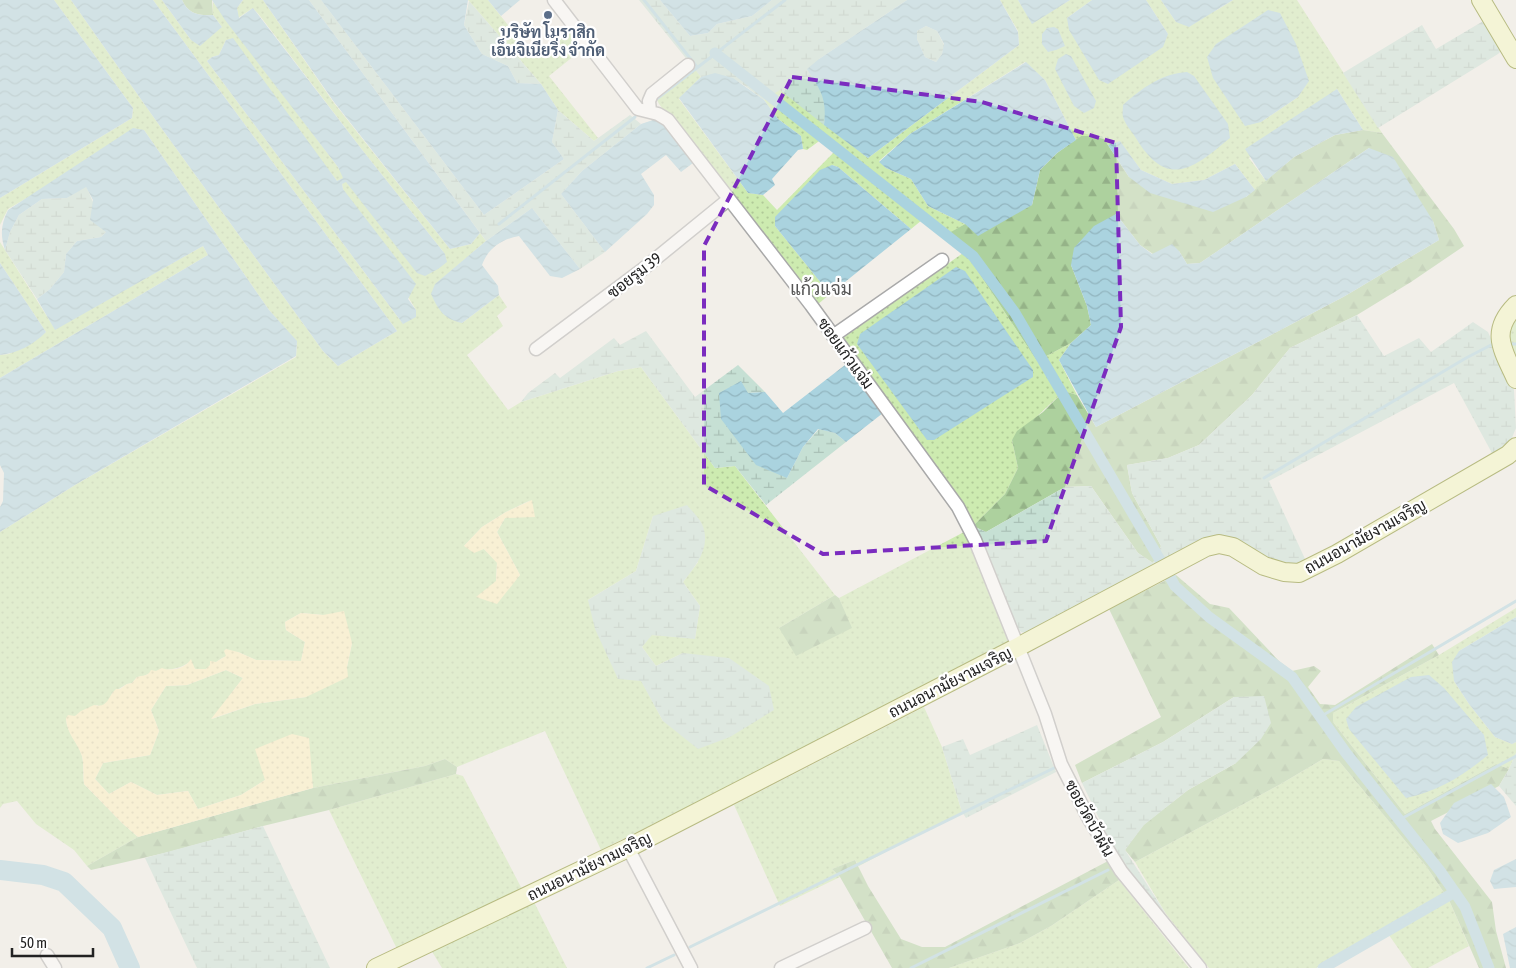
<svg xmlns="http://www.w3.org/2000/svg" width="1516" height="968" viewBox="0 0 1516 968" font-family="'Asap Condensed',Sarabun,sans-serif">
<style>
.grass{fill:url(#grass-dots);fill-rule:evenodd}
.forest{fill:url(#forest-firs)}
.wetland{fill:url(#wetland-marsh)}
.sand{fill:url(#sand-dots)}
.water{fill:url(#water-waves);fill-rule:evenodd}
.lines{fill:none;stroke-linecap:round;stroke-linejoin:round}
.stream{stroke:#aad3df;stroke-width:3}
.canal{stroke:#aad3df;stroke-width:11}
.river{stroke:#aad3df;stroke-width:20}
.street-casing{stroke:#a9a9a9;stroke-width:15}
.secondary-casing{stroke:#707d05;stroke-width:20}
.street{stroke:#fff;stroke-width:12}
.secondary{stroke:#f7fabf;stroke-width:18}
.marked{fill:none;stroke:#7b2cbf;stroke-width:4;stroke-dasharray:10 6;stroke-linejoin:round}
.service-dot{fill:#5c6f8a;stroke:#fff;stroke-width:2}
.labels{text-anchor:middle;stroke-width:4.5;stroke-linejoin:round;paint-order:stroke}
.service-label{font-size:16px;font-weight:bold;fill:#4e5e75;stroke:#fff}
.street-label{font-size:16px;fill:#222;stroke:#fff}
.neighbourhood-label{font-size:18px;fill:#555;stroke:#fff}
</style>
<defs>
<pattern id="grass-dots" width="8" height="8" patternUnits="userSpaceOnUse" patternTransform="scale(1.25)"><rect width="8" height="8" fill="#cdebb0"/><path d="M2 2h.1M6 6h.1" fill="none" stroke="#b0c997" stroke-width="1.8" stroke-linecap="round"/></pattern>
<pattern id="forest-firs" width="22" height="20" patternUnits="userSpaceOnUse" patternTransform="scale(1.25)"><rect width="22" height="20" fill="#add19e"/><path d="M5 1l3.5 6h-7zM16 11l3.5 6h-7z" fill="#95b388"/></pattern>
<pattern id="wetland-marsh" width="20" height="14" patternUnits="userSpaceOnUse" patternTransform="scale(1.25)"><rect width="20" height="14" fill="#c6e0d4"/><path d="M1 5h8M5 5V1M11 12h8M15 12V8" fill="none" stroke="#aac0b6"/></pattern>
<pattern id="sand-dots" width="8" height="8" patternUnits="userSpaceOnUse" patternTransform="scale(1.25)"><rect width="8" height="8" fill="#fff1ba"/><path d="M2 2h.1M6 6h.1" fill="none" stroke="#dacea0" stroke-width="1.8" stroke-linecap="round"/></pattern>
<pattern id="water-waves" width="16" height="10" patternUnits="userSpaceOnUse" patternTransform="scale(1.25)"><rect width="16" height="10" fill="#aad3df"/><path d="M0 5q4-4 8 0t8 0" fill="none" stroke="#92b5bf"/></pattern>
</defs>
<rect width="100%" height="100%" fill="#f2efe9"/>
<path class="grass" d="M54 0H71L157 122 323 351 338 366 397 331 153 0H162L191 40 222 27 213 15V2L338 167 344 178 337 181 226 40 219 55 212 57 207 61 403 324 416 310 343 189 342 184 346 181 445 254 363 151 260 16 253 8 238 18 237 8 243 0H263L334 103 450 249 471 244 480 233 486 241 436 284 462 323 499 295 507 307 497 316 503 326 467 355 508 410 521 402 618 371 641 367 715 468 735 466 835 595 779 628H851L839 598 964 532 1012 644 601 850 545 731 457 767 445 759 425 766 313 788 311 776 265 780 241 795 198 809 188 791 157 795 131 782 109 794 95 779 103 763 150 755 159 731 151 710 166 686 187 685 226 670 243 678 212 719 255 704 306 697 347 667 352 643 323 615 301 613 285 622 286 630 305 642 301 661 256 660 238 652 222 658 206 669 197 670 188 663C178 670 168 669 156 671 149 673 144 677 137 677L132 683 127 684 112 693C111 700 106 705 100 707L97 705 75 716 66 718C67 735 78 741 82 756 84 764 83 775 84 784L122 823 138 837 87 866 74 850 36 824 17 801 3 804 0 808V532L75 485 296 357 297 342 269 310 144 130 8 209 0 225V198L132 118 133 108ZM531 500 505 518 497 532 520 575 511 585 496 581 497 562 484 549 464 546 482 527 506 512ZM653 516 698 562 683 582 700 606 695 638 651 635 642 647 656 666 683 653 663 721 641 680 588 600 636 571Z
M468 0H488L533 56 569 27 585 47 549 76 598 138 594 141 558 110 541 84Z
M1000 0H1018L1032 23 1070 0H1092L1067 18 1168 34 1146 0H1161L1176 22 1217 10 1233 0H1297L1382 133 1363 130 1337 89 1249 158 1266 181 1255 190 1235 164 1204 180 1172 184 1141 170 1120 142 1108 145 1101 136H1081L1076 140 1045 80 1025 62 910 134 879 161 886 168 911 179 928 206 965 224 952 232 953 237 927 216 911 229 838 167 832 165 775 226 830 294 817 305 659 104 655 96 694 67 701 77 679 99 748 193 763 195 777 210 839 147 826 136 807 150 803 149 801 136 778 119 764 100 780 89 868 158 1019 45 1018 31ZM1308 81 1298 97 1261 122Z
M0 242 55 329 203 246 208 255 0 378V355L9 354 46 332 0 263Z
M963 253 971 261 1037 361 1071 343 1059 360 1077 395 1064 391 1012 440 1018 468 1005 494 973 526 938 471 843 338Z
M1516 314V362L1507 334Z
M1516 608V617L1459 651 1454 681 1469 704 1495 737 1512 744 1516 742V753L1509 769 1496 764 1405 814 1333 722V713L1439 655Z
M924 707 942 747 962 812 859 866 855 860 832 869 840 877 780 906 734 805Z
M1323 759 1339 761 1426 866 1449 900 1469 946 1428 968H1412L1384 928 1316 968H1209L1166 914 1135 862 1279 785Z
M456 774 463 776 523 891 397 949 329 810Z
M1119 880 1189 968H949L1020 943 1051 926Z
M534 902 567 968H442L431 950Z"/>
<path class="forest" d="M182 0H212L213 15C199 16 188 14 182 0Z
M1363 130 1382 133 1454 229 1464 246 1411 282 1357 315 1290 348 1252 395 1199 445 1168 458 1127 465 1132 493 1161 546 1153 563 1138 553 1091 486 1065 487 986 532 973 526 1005 494 1018 468 1012 440 1017 431 1043 412 1064 391 1077 395 1096 427 1345 296 1439 240 1433 221 1369 148 1200 263 1187 264 1179 251 1153 254 1140 245 1116 214 1071 265 1087 306 1091 325 1071 343 1037 361 971 261 956 246 951 232 965 224 1032 205 1040 170 1057 153 1081 136H1102L1129 177 1246 197 1294 157 1335 135Z
M1176 575 1210 604 1229 608 1279 661 1292 671 1314 666 1321 671 1308 687 1320 704 1335 705 1432 644 1439 655 1333 713V722L1405 814 1496 764 1509 769 1499 786 1431 821 1435 829 1492 902 1496 931 1506 968H1479L1449 900 1426 866 1339 761 1323 759 1279 785 1135 862 1125 850 1143 825 1188 790 1236 763 1234 697 1163 742 1082 783 1075 765 1161 717 1109 609Z
M835 595 839 598 852 628 796 656 779 628Z
M445 759 457 767 456 774 329 810 263 826 169 852 91 870 87 866 138 837 313 788 425 766Z
M855 860 868 886 901 939 922 947H945L1108 861 1119 880 1051 926 1020 943 949 968H892L840 877 832 869Z"/>
<path class="wetland" d="M309 0H321L484 215 564 159 552 142 558 110 594 141 630 115 641 124 582 171 561 194 605 252 580 269 532 208 486 241Z
M639 0H660L690 36 708 33 717 24 752 16 772 0H907L819 59 826 112 824 125 780 90 764 100C742 84 730 70 701 77Z
M469 1 541 84 517 83 508 66 482 54 464 25Z
M1485 20 1503 49 1498 54 1378 128 1343 73 1422 25 1436 49Z
M926 26 937 31 944 45 942 54 936 62 925 57 917 39V31Z
M86 186 106 232 101 237 77 241 66 254 64 272 50 289 37 299 5 250 10 232 19 215 42 199 67 198Z
M1357 315 1384 356 1419 338 1431 352 1473 322 1488 332 1514 390 1516 428 1511 440 1493 455 1454 383 1269 481 1306 561 1292 567 1275 561 1244 545 1216 536 1030 634 1021 632 1014 623 973 526 986 532 1065 487 1091 486 1138 553 1153 563 1161 546 1132 493 1127 465 1168 458 1199 445 1252 395 1290 348Z
M646 331 695 397 738 365 765 392 748 393 787 478 803 447 819 429 835 433 846 442 766 505 735 466 715 468 641 367 618 371 521 402 528 393 555 373 560 378 614 338 620 345Z
M687 505C692 511 699 518 702 524 712 547 696 565 683 582L700 606 695 639 652 635 642 647 656 666 683 653 729 658 769 686 774 710 730 737 698 749 663 721 641 681 618 679 595 629 588 600 636 571 653 516Z
M1264 696 1271 723 1261 739 1236 763 1188 790 1144 825 1125 850 1166 914 1140 887 1111 843 1082 783 1163 742 1234 697Z
M1037 725 1056 772 966 818 962 812 942 747 963 739 970 755Z
M1516 753V806L1499 786 1509 769Z
M263 826 330 968H197L145 858Z"/>
<path class="sand" d="M532 500 535 517 505 518 497 532 520 575 497 604 476 597 496 581 497 563 484 549 474 553 464 546 482 527 506 512Z
M344 611 352 643 347 667 348 677 306 697 255 704 211 719 243 678 226 670 187 685 166 686 151 710 159 731 150 755 103 763 95 779 109 794 131 782 157 795 188 791 198 809 241 795 265 780 255 749 292 734 309 738 313 788 138 837 122 823 84 784C83 775 84 764 82 756 77 741 67 735 66 718L68 715 75 716 81 711 94 705C108 709 108 696 116 689H120L127 684 132 683 137 677C142 675 148 677 151 670L156 671 162 668C172 672 186 668 191 659L195 669H206L210 665V661L216 662 226 656 224 651 226 649 238 652 256 660 301 661 305 642 286 630 285 622 301 613 323 615Z"/>
<path class="water" d="M0 0H54L133 108 132 118 0 198Z
M71 0H153L397 331 338 366 323 351 157 122Z
M162 0H182C188 14 199 16 213 15L222 27 200 46 191 40Z
M212 0H243L237 8 239 18 253 8 363 151 445 254 447 262 438 269 425 276 417 273 346 182 342 184 343 189 416 284 408 299 416 310V317L403 324 207 61 212 57 219 55 226 40 233 38 337 181 343 178 338 167 225 20Z
M263 0H309L480 233 471 244 450 249 334 102Z
M321 0H468L464 25 482 54 508 66 517 83 541 84 558 110 552 142 564 159 484 215Z
M488 0H520L501 16Z
M660 0H772L752 16 717 24 708 33 690 36Z
M907 0H1000L1018 32 1019 45 868 158 824 125C827 98 821 91 807 69L819 59ZM926 26 937 31 944 44 942 54 936 62 925 57 917 39V31Z
M1018 0H1070L1032 24Z
M1092 0H1146L1168 34 1163 47 1108 84 1099 80 1069 30 1067 18Z
M1161 0H1233L1189 27 1176 22Z
M1268 10 1280 13 1296 44 1309 81 1298 97 1261 122 1245 126 1213 78 1207 57 1216 44Z
M1054 27 1058 29 1065 46 1056 50 1048 52 1042 44V34L1047 28Z
M1066 54 1071 56 1096 101 1094 108 1084 113 1074 106 1055 69 1058 59Z
M1026 62 1045 80 1076 140 1057 153 1040 170 1032 205 978 236 965 224 928 206 911 179 886 168 879 162 910 134Z
M1187 72 1194 76 1228 124 1230 138C1196 166 1170 190 1139 143 1135 135 1125 125 1123 117 1122 114 1123 109 1123 105 1142 88 1161 74 1187 72Z
M715 73 733 78 764 100 778 119 801 136 803 149 798 150 772 179 775 185 763 195 748 193 679 98 701 77Z
M1337 89 1363 130 1335 135 1294 157 1266 181 1245 149Z
M656 119 668 127 693 163 681 172 666 155 641 174 654 195V205L647 214 605 252 561 194 582 171 641 124Z
M133 128 144 130 269 310 297 341 296 356 75 485 0 532V507L3 501 4 473 0 465V378L208 255 203 246 55 330 37 299 50 289 64 272 66 254 77 241 101 237 106 232 90 220 93 200 86 187 67 198 42 199 19 215 10 232 5 250C0 235 1 224 8 210Z
M1120 141 1141 170 1172 184 1204 180 1235 164 1255 190 1246 197 1213 212 1150 193 1129 177 1108 145Z
M1369 148 1393 157 1433 221 1439 240 1345 296 1096 427 1059 360 1071 343 1091 325 1087 306 1071 265 1074 248 1094 226 1116 214 1140 245 1152 254 1172 244 1179 251 1187 264 1200 263Z
M832 165 838 167 911 229 830 294 775 226V217L820 170Z
M532 208 580 269 562 278 550 276 519 236C502 239 488 248 482 265L498 286 499 295 462 323C444 319 439 311 431 294L435 284 486 241Z
M0 263 46 332C33 345 18 353 0 355Z
M956 267 965 271 1033 370V377L934 440H927L857 344 860 334Z
M845 365 883 413 846 442 835 433 818 429 803 447 787 478 756 465 721 419 719 393 741 381 748 393 765 392 783 413Z
M1516 617V742L1512 744 1495 737 1469 704 1454 681 1452 662 1459 651Z
M1429 675 1444 688 1484 735 1488 755C1463 776 1438 791 1406 798L1349 729 1346 719 1356 707 1411 677Z
M1491 784 1504 797 1511 817 1488 833 1458 843 1443 834 1440 823 1454 803Z
M1516 859V887L1494 889 1490 881 1494 870Z
M1516 927V968H1510L1503 934Z"/>
<g class="lines">
<path class="stream" d="M644 0 697 67
M654 101 785 0
M499 224 635 117
M1511 344H1516
M1264 478 1466 358 1493 344
M1320 717 1516 601
M1399 820 1516 756
M690 947 1054 768
M647 968 674 955
M911 968 1108 870"/>
<path class="canal" d="M715 53 973 256 1015 313 1160 560
M1170 577 1175 586 1209 617 1292 677 1346 753 1440 871 1465 907 1489 968
M1323 968 1455 892"/>
<path class="river" d="M0 870 43 875 64 882 112 928 130 968"/>
<g class="street-casing">
<path id="street" d="M554 0 638 109 658 114 668 120 811 305 958 507 975 540 1045 714 1061 764 1089 819 1121 871 1200 968
M650 111 649 101 652 94 688 65
M833 336 942 260
M536 349 643 269 729 199
M628 848 691 968
M47 955 55 968
M781 968 865 928"/>
</g>
<g class="secondary-casing">
<path id="secondary" d="M1481 0 1516 59
M1516 305C1489 332 1503 350 1516 379
M376 968 628 848 1018 647 1206 547 1219 544 1233 547 1264 566 1284 572 1299 573 1337 554 1508 455 1516 447"/>
</g>
<use href="#street" class="street"/>
<use href="#secondary" class="secondary"/>
</g>
<path d="M0 0H1516V968H0ZM792 77 982 102 1116 143 1121 327 1046 541 823 554 704 485V246Z" fill="#f2efe9" fill-opacity=".55" fill-rule="evenodd"/>
<path class="marked" d="M792 77 982 102 1116 143 1121 327 1046 541 823 554 704 485V246Z"/>
<circle class="service-dot" cx="548" cy="15" r="5"/>
<g class="labels">
<g class="service-label">
<text x="548" y="38">บริษัท โมราสิก<tspan x="548" dy="18">เอ็นจิเนียริ่ง จำกัด</tspan></text>
</g>
<g class="street-label">
<text transform="translate(634 275) rotate(-38)" y="6">ซอยรูม 39</text>
<text transform="translate(846 353) rotate(54)" y="6">ซอยแก้วแจ่ม</text>
<text transform="translate(1365 536) rotate(-29)" y="6">ถนนอนามัยงามเจริญ</text>
<text transform="translate(950 682) rotate(-27)" y="6">ถนนอนามัยงามเจริญ</text>
<text transform="translate(1090 818) rotate(61)" y="6">ซอยวัดบัวผัน</text>
<text transform="translate(589 866) rotate(-26)" y="6">ถนนอนามัยงามเจริญ</text>
</g>
<g class="neighbourhood-label">
<text x="821" y="295">แก้วแจ่ม</text>
</g>
</g>
<path d="M12 948v8h81v-8" fill="none" stroke="#222222" stroke-width="2.5"/>
<text x="20" y="948" font-size="15" fill="#222222" stroke="#ffffff" stroke-width="4" paint-order="stroke">50 m</text>
</svg>
